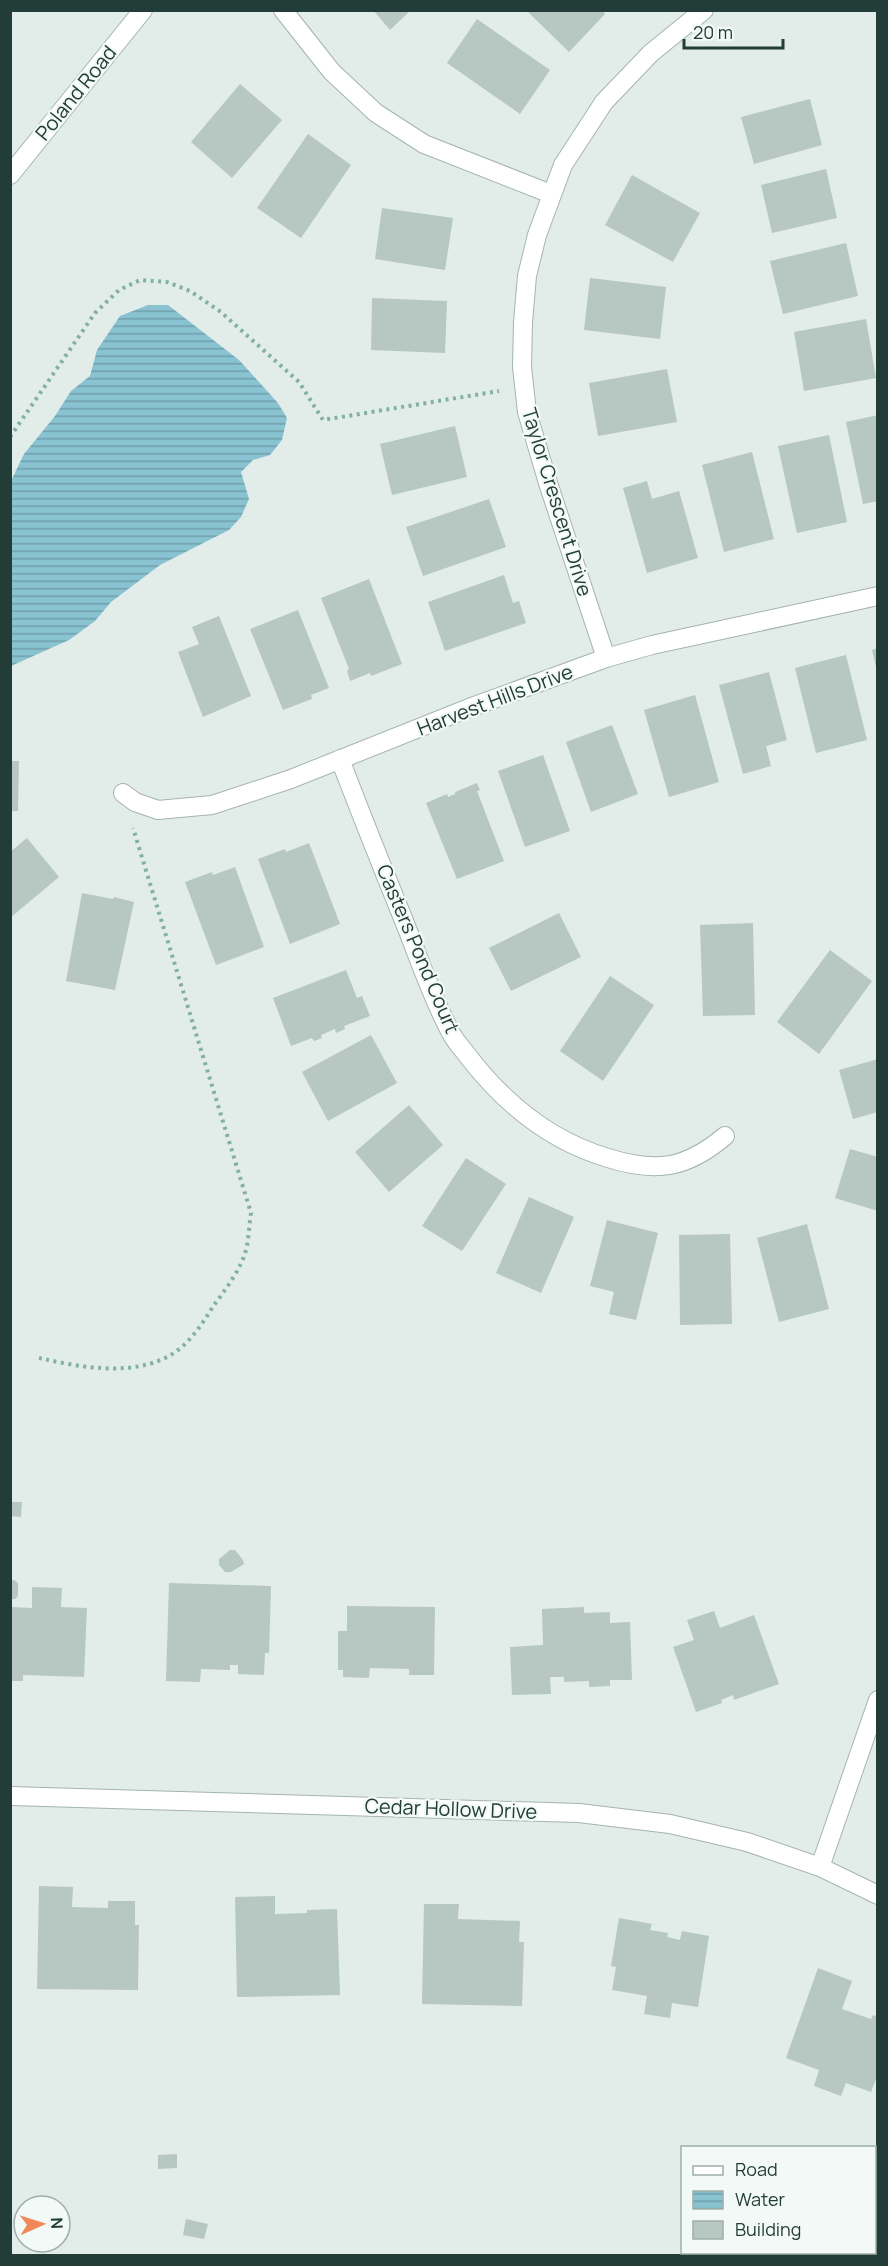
<svg xmlns="http://www.w3.org/2000/svg" width="888" height="2266" viewBox="0 0 888 2266" font-family="Manrope,sans-serif">
<style>
.water{fill:url(#water-rules)}
.building{fill:#b7c7c1}
.lines{fill:none;stroke-linecap:round;stroke-linejoin:round}
.street-casing{stroke:#a5b4af;stroke-width:20}
.secondary-casing{stroke:#a0b8b1;stroke-width:20}
.path{stroke:#82b0a4;stroke-width:4;stroke-dasharray:3 4.5;stroke-linecap:butt}
.street{stroke:#fff;stroke-width:18}
.secondary{stroke:#fff;stroke-width:18}
.labels{text-anchor:middle;stroke-width:4.5;stroke-linejoin:round;paint-order:stroke}
.street-label{font-size:20px;fill:#223d37;stroke:#f2f9f6}
</style>
<defs>
<pattern id="water-rules" width="6" height="5" patternUnits="userSpaceOnUse" patternTransform="scale(1.5)"><rect width="6" height="5" fill="#89c2d1"/><path d="M0 2.5h6" fill="none" stroke="#709faa"/></pattern>
</defs>
<rect width="100%" height="100%" fill="#e2ece8"/>
<path class="water" d="M148 305H168L239 360 278 403 287 418 282 440 270 455 253 460 241 472 249 499 241 517 229 530 160 565 111 602 95 621 69 640 11 666V481L24 454 55 416 71 391 90 376 97 350 120 316Z"/>
<path class="building" d="M373 10H411L390 30Z
M526 10H602L605 14 569 52Z
M477 19 550 70 520 114 447 63Z
M240 84 282 120 232 178 191 142Z
M810 99 822 145 754 164 741 117Z
M308 134 351 165 301 238 257 208Z
M826 169 837 218 772 233 761 185Z
M632 175 700 213 673 262 605 225Z
M382 208 453 218 445 270 375 259Z
M846 243 858 296 783 314 770 261Z
M590 278 666 287 660 339 584 330Z
M372 298 447 301 445 353 371 350Z
M866 319 876 378 804 391 794 332Z
M667 369 677 422 598 436 589 383Z
M878 415V501L863 504 846 422Z
M455 426 467 477 392 495 380 444Z
M829 435 847 522 797 533 778 446Z
M752 452 774 539 724 552 702 465Z
M647 481 652 499 679 491 698 558 647 573 623 488Z
M489 499 506 547 423 576 406 527Z
M504 575 513 603 519 601 526 623 445 651 428 602Z
M369 579 402 664 371 676 370 673 350 681 347 671 349 669 321 598Z
M298 610 329 688 311 695 312 699 283 710 250 629Z
M219 616 251 696 203 717 178 652 199 644 192 627Z
M878 648V672H877L872 650Z
M846 655 867 740 816 753 795 668Z
M769 672 787 740 766 746 771 766 743 774 719 685Z
M695 695 719 782 669 797 644 710Z
M612 725 638 794 591 812 566 742Z
M543 755 570 831 525 847 498 771Z
M10 761H19L18 811H10Z
M477 783 480 790 477 791 504 861 457 879 426 803 447 794 448 797 455 794V792Z
M27 838 59 877 10 918V852Z
M309 843 340 924 290 944 258 859 285 849 286 852Z
M235 867 264 947 216 965 185 882 212 872 213 875Z
M82 893 113 899 114 897 134 902 115 990 66 981Z
M559 913 581 957 511 991 489 948Z
M753 923 755 1015 703 1016 700 925Z
M830 950 872 981 819 1054 777 1022Z
M346 970 357 998 362 996 370 1016 344 1026 345 1029 336 1033 335 1029 321 1035 322 1038 314 1041 312 1038 291 1046 273 998Z
M610 976 654 1005 603 1081 560 1051Z
M371 1035 397 1083 328 1121 302 1072Z
M878 1059V1112L853 1119 839 1070Z
M409 1105 443 1145 389 1192 355 1152Z
M850 1149 878 1157V1211L835 1198Z
M466 1158 506 1184 462 1251 422 1226Z
M529 1197 574 1217 541 1293 496 1273Z
M607 1220 658 1233 636 1320 609 1314 614 1292 590 1286Z
M807 1224 829 1309 779 1322 757 1238Z
M730 1234 732 1324 680 1325 679 1235Z
M10 1502H22L21 1517 10 1516Z
M230 1550H235L243 1560 244 1564 231 1572H225L219 1565V1559Z
M10 1580H14L18 1583V1596L15 1599H10Z
M169 1583 271 1586 269 1653H265L264 1675 238 1674V1665H230V1670L201 1669 200 1682 166 1681Z
M32 1587 62 1588 61 1607 87 1608 84 1677 23 1675V1681H10V1607L32 1608Z
M347 1606 435 1607 434 1675H409V1669L370 1668 369 1678 343 1677V1670H338V1631H347Z
M584 1607V1613L610 1612V1623L630 1622 632 1680H610V1686L589 1687V1681L564 1682V1677H550L551 1694 512 1695 510 1647 543 1645 542 1609Z
M714 1611 720 1628 754 1615 779 1684 734 1700 733 1695 721 1700 722 1703 696 1712 673 1647 694 1640 687 1620Z
M39 1886 73 1887 72 1907 108 1908V1901H135V1925H139L138 1990 37 1989Z
M275 1896V1914L307 1913V1910L337 1909 340 1995 237 1997 235 1897Z
M424 1904H459L458 1919 520 1921 519 1942H524L522 2006 422 2004Z
M619 1918 652 1924 650 1930 668 1933 667 1937 680 1940 682 1931 709 1936 698 2007 672 2003 670 2018 644 2014 647 1996 612 1990 616 1967 611 1966Z
M818 1968 852 1981 842 2009 871 2019 873 2015 878 2017V2074L871 2092 846 2083 841 2096 814 2086 819 2070 786 2058Z
M177 2154V2168L158 2169V2155Z
M186 2219 208 2224 204 2239 183 2235Z"/>
<g class="lines">
<g class="street-casing">
<path id="street" d="M283 10 332 72 376 113 424 144 551 194
M606 658 548 483 527 412 522 367 523 322 527 276 537 235 563 165 604 102 651 53 704 10
M340 759C360 812 381 864 402 916 418 955 431 996 451 1033 455 1041 462 1048 467 1055 503 1102 550 1141 608 1158 656 1173 686 1169 725 1136
M123 793 135 802 158 810 212 805 291 779 469 708 606 658 652 645 878 596
M10 1796 579 1813 670 1824 747 1842 820 1867 878 1895
M820 1867 878 1700"/>
</g>
<g class="secondary-casing">
<path id="secondary" d="M10 175 143 10"/>
</g>
<path class="path" d="M10 437 95 313 119 290 140 280 167 282 190 291 221 312 299 382 323 420 499 391
M39 1358C80 1367 130 1377 169 1356 189 1345 202 1324 214 1305 226 1289 241 1269 246 1250 249 1238 249 1225 251 1213L133 828"/>
<use href="#street" class="street"/>
<use href="#secondary" class="secondary"/>
</g>
<g class="labels">
<g class="street-label">
<text transform="translate(76 93) rotate(-51)" y="7">Poland Road</text>
<text transform="translate(557 502) rotate(73)" y="7">Taylor Crescent Drive</text>
<text transform="translate(495 700) rotate(-21)" y="7">Harvest Hills Drive</text>
<text transform="translate(418 949) rotate(67)" y="7">Casters Pond Court</text>
<text transform="translate(451 1809) rotate(2)" y="7">Cedar Hollow Drive</text>
</g>
</g>
<rect width="888" height="2266" fill="none" stroke="#223d37" stroke-width="24"/>
<rect x="681" y="2146" width="195" height="108" fill="#f2f9f6" stroke="#9faeaa" stroke-width="1.5"/>
<rect x="693" y="2166" width="30" height="9" fill="#ffffff" stroke="#9faeaa" stroke-width="1.5"/>
<text x="735" y="2176" font-size="18" fill="#223d37">Road</text>
<rect x="693" y="2191" width="30" height="18" fill="url(#water-rules)" stroke="#9faeaa" stroke-width="1.5"/>
<text x="735" y="2206" font-size="18" fill="#223d37">Water</text>
<rect x="693" y="2221" width="30" height="18" fill="#b7c7c1" stroke="#9faeaa" stroke-width="1.5"/>
<text x="735" y="2236" font-size="18" fill="#223d37">Building</text>
<g transform="translate(42 2224) rotate(87)"><circle r="28" fill="#f2f9f6" stroke="#9faeaa" stroke-width="1.5"/>
<path d="M0-4.5L10 22L0 15L-10 22Z" fill="#f28759"/>
<text y="-9" font-size="16" font-weight="bold" text-anchor="middle" fill="#223d37">N</text>
</g>
<path d="M684 39v9h99v-9" fill="none" stroke="#223d37" stroke-width="3"/>
<text x="693" y="39" font-size="18" fill="#223d37" stroke="#f2f9f6" stroke-width="4.5" paint-order="stroke">20 m</text>
</svg>
